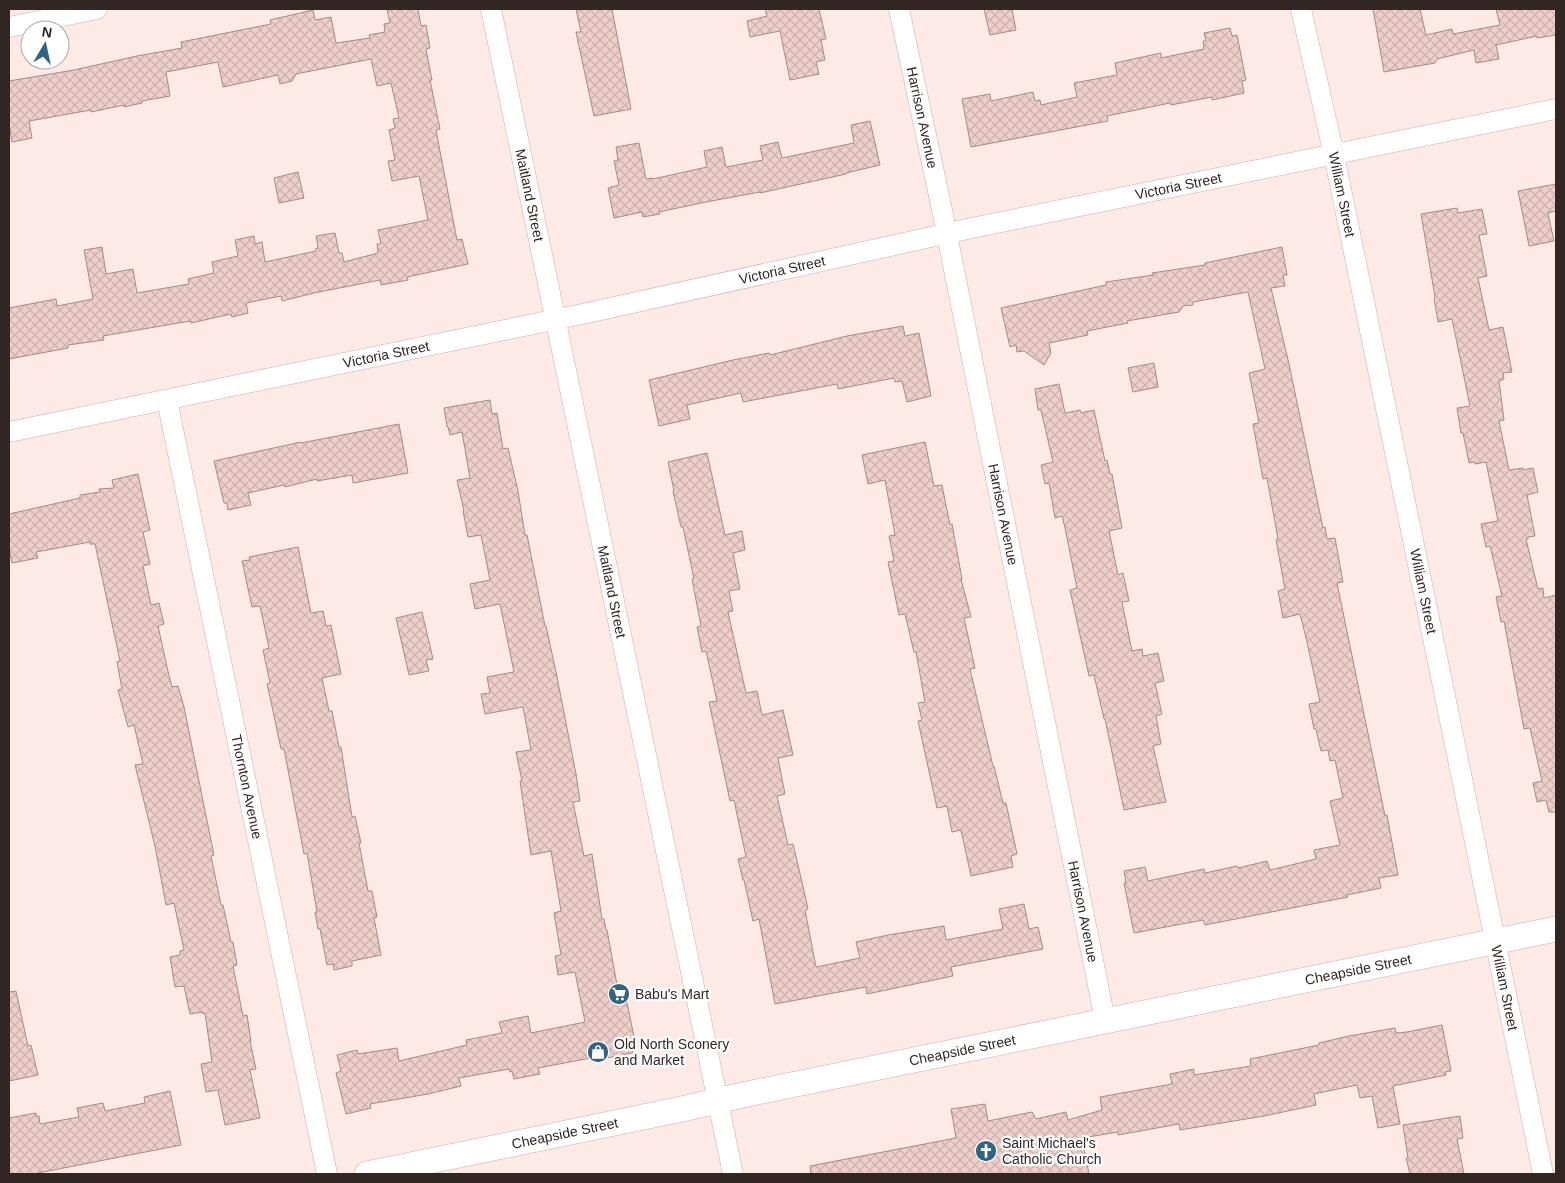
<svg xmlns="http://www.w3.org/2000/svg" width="1565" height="1183" viewBox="0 0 1565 1183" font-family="Helvetica,sans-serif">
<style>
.building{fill:url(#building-cross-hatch);stroke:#a78a87}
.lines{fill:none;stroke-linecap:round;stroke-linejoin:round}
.minor-casing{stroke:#ccada9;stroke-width:21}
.tertiary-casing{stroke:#ccada9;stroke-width:26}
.minor{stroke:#fff;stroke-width:20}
.tertiary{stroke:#fff;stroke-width:25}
.labels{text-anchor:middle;stroke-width:4.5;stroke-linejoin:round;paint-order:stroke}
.street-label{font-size:14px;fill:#322625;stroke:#fff}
.poi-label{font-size:14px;fill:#322625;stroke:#fff;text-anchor:start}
</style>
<defs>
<pattern id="building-cross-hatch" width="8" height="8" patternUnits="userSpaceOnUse" patternTransform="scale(1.25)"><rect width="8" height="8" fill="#eececa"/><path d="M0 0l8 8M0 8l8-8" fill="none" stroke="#cdb1ad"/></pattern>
</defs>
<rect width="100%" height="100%" fill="#fdeae7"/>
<path class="building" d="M387 9H418L421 26 426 25 430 48 426 49 432 80H430L440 129 436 130 457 240 462 239 468 264 407 277 408 280 381 285 380 280 314 293 282 301 281 296 246 303 248 313 232 317 231 314 191 323 190 321 103 336 104 340 68 345V348L9 359V308L56 299 57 306 93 299 84 250 102 247 106 274 133 269 137 293 189 284 188 279 214 273 212 262 238 256 235 240 254 236 255 244 262 242 265 262 316 251 315 249 318 248 316 236 335 233 339 253H342L344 262 378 253 377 244H381L378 230 428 220 419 176 392 181 388 161 395 160 389 130 395 128 393 119 399 118 391 83 377 86 371 59 296 74 292 81 280 84 278 75 223 87 218 62 166 72 170 96 142 101V103L124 107V105L91 112V110L29 121 32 138 12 142 9 124V81L74 70 137 56 182 48 181 42 271 24 270 20 313 10 315 20 331 17 336 43 370 38 369 35 385 32 384 24 390 23Z
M576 9H612L631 109 594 116 576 32H581Z
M765 9H819L826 39 821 40 825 60 816 62 819 74 790 80 780 31 750 37 747 21 767 16Z
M984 9H1012L1016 30 990 35Z
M1373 9H1420L1426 35 1452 29 1453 34 1500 25 1496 9H1556V35L1537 38V36L1496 45 1499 59 1476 63 1474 50 1437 59 1435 63 1384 72Z
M1230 28 1232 36 1237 35 1246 80 1242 81 1244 93 1212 100V97L1171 105 1170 103 1107 116 1108 121 971 147 962 99 990 94 991 101 1033 92 1035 101 1040 100 1041 105 1077 97 1074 83 1117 75 1115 63 1161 53V58L1204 49 1203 41H1206L1204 33Z
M870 121 880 165 846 173V174L760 193V192L706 202 659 212 660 214 643 217 642 212 614 218 608 188 619 185 614 161 618 160 616 147 639 143 646 179 653 178V179L707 167 704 151 722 147 726 167 763 160 760 146 778 142 782 158 854 143 851 125Z
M298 172 304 198 279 203 274 178Z
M1556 184V211L1548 213 1554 241 1529 246 1518 191Z
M1457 208 1458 213 1482 209 1487 234 1479 235 1487 276 1478 278 1489 330 1503 327 1512 372 1503 373 1504 379 1499 381 1504 420 1499 421 1509 470 1523 468V470L1533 468 1538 492 1527 495 1535 536 1528 537V539H1526L1538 589 1543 588 1544 598 1556 595V812H1549L1546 800 1537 802 1533 783 1542 781 1530 728 1524 729 1504 621 1501 622 1496 597 1502 596 1490 546 1486 547 1481 524 1498 521 1486 462 1475 464V462L1469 463 1463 433H1461L1457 408 1470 406 1452 319 1438 322 1434 298 1435 297 1421 214Z
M1282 247 1287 275H1283L1285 286 1271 288 1289 364 1323 528 1325 527 1327 539 1335 538 1343 582 1337 583 1377 777 1385 816 1387 815 1398 875 1379 878 1381 888 1347 895 1348 897 1205 925 1203 920 1134 933 1124 883H1126L1124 871 1145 867 1148 881 1204 869 1205 873 1237 866 1238 868 1267 861 1270 870 1316 859 1314 850 1340 845 1330 801 1343 798 1335 760 1330 761 1328 750 1321 751 1316 729H1314L1309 704 1320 702 1307 642 1300 614 1283 618 1278 591 1285 589 1276 540 1278 539 1267 478 1263 479 1253 424 1259 423 1249 373 1265 369 1248 292 1193 302V305L1183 306 1179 312 1127 321 1128 323 1087 331 1088 335 1049 343 1051 353 1044 365 1024 351 1017 352 1016 345 1010 347 1001 308 1106 285V282L1153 275 1152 273 1205 265V263Z
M903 326 905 336 919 333 931 396 907 402 902 381 895 382 894 378 838 389 837 384 743 402 741 393 687 405 690 419 659 426 649 380 733 360 769 353 770 355 847 336Z
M1154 363 1158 387 1133 392 1128 368Z
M1059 384 1065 413 1080 410 1081 413 1094 410 1105 461 1107 460 1110 474H1112L1122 528 1109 531 1118 575 1123 573 1129 601 1122 602 1132 651 1142 649 1143 656 1158 653 1164 681 1155 683 1162 714 1156 716 1161 744 1153 746 1166 802 1124 810 1105 719H1104L1094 675 1089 676 1070 590 1077 588 1065 528 1062 516 1055 518 1049 483 1045 484 1041 465 1053 462 1041 410H1038L1035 389Z
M490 400 492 414 497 413 503 449 508 448 518 491 525 535H527L545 626H546L556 672 576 774 580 801 573 802 584 856 592 854 602 919H604L606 930H607L617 985 623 984 636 1046 632 1053 591 1061V1058L538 1068 540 1074 514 1079 512 1071 510 1072 509 1069 459 1078 461 1086 428 1094 370 1104 371 1108 346 1114 336 1073 341 1071 337 1055 357 1050 358 1054 397 1048 399 1061 467 1045 466 1040 502 1033 499 1022 528 1016 531 1033 585 1022 575 972 558 975 555 956 561 955 554 913 561 911 551 851 531 855 520 781H522L516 752 531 750 523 707 485 714 481 694 490 693 487 677 514 672 500 604 475 609 470 584 490 580 481 535 468 537 463 511H464L457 480 470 478 462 432 450 435 448 427H447L444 408Z
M399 424 408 473 353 483 352 475 317 481V479L285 487 284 485 248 493 251 505 228 510 227 503H224L214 461 301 442V443Z
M925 442 934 486 942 485 950 525 952 524 962 579H961L971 617 964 618 975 668 970 669 993 766H994L1003 803H1006L1017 854 1011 856 1013 867 971 876 961 830 952 832 947 806 937 808 918 721 922 720 918 703 925 702 916 652H914L905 614 899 615 888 562 894 561 889 536 895 535 885 480 868 484 862 455Z
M707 453 725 535 742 531 745 550 733 553 740 589 729 591 733 611 728 612 746 693 757 691 762 715 783 710 793 755 778 758 785 794 777 796 788 845 793 844 802 882 808 909 805 910 816 967 860 958 856 942 888 935 944 926 946 940 1003 929 999 909 1024 904 1029 929 1038 927 1043 949 951 967 953 976 867 994 866 987 775 1004 759 919 753 921 744 880H743L738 859 746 857 734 800 730 801 709 702 717 701 706 651 702 652 697 627 701 626 692 579H694L683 527H681L673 491H674L668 462Z
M138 474 150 530 143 532 150 564 143 566 151 605 159 603 164 624 158 626 167 667 172 687 178 686 184 707 214 855 211 856 221 905H223L231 942H233L237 965 233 966 243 1016 247 1015 251 1041H250L256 1069 250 1070 260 1118 225 1125 218 1090 206 1092 201 1064 212 1062 205 1013 203 1014V1012L190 1014 184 986 175 987 170 957 180 955V951L184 950 174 903 166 905 155 846 135 765 143 764 134 725 128 727 118 690 122 689 117 662 120 661 95 544H90V542L36 552 38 558 12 563 9 548V514L80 498V495L100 492 99 489 114 488 112 480Z
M298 547 311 613 323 611 326 626 331 625 341 674 322 678 329 711H332L339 747H341L352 817 355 816 361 843H359L368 891H372L377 917 374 918 381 955 352 961V966L334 970 333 964 327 965 320 929H318L315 912H317L307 853 304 854 284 749H281L273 711 267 684 270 683 263 650 269 648 260 606 252 607 242 561 250 560 249 557Z
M422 612 433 659 426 660 429 671 409 675 396 618Z
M16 991 28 1046 31 1045 38 1075 9 1081V992Z
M1442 1025 1451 1071 1445 1072 1446 1075 1393 1086 1400 1124 1378 1128 1372 1096 1360 1098 1357 1085 1314 1094 1316 1105 1264 1116 1180 1130 1179 1124 1118 1135V1132L1082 1138 1089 1174H811L810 1166 956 1138 951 1109 985 1104 988 1121 1032 1112 1036 1119 1066 1112 1068 1120 1102 1110 1100 1097 1172 1084 1170 1074 1194 1069V1075L1251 1066 1250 1059 1319 1045V1043L1349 1036 1395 1028 1396 1033 1407 1032Z
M170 1091 181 1145 33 1174H9V1118L36 1113V1116H39L40 1124 79 1117 77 1108 103 1103 105 1111 145 1103 144 1097Z
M1460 1116 1463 1138 1457 1139 1464 1174H1410L1406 1158H1408L1403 1125Z"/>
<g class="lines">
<g class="minor-casing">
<g id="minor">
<path id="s1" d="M491 9 733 1174"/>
<path id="s2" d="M899 9 941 205 1105 1020"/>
<path id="s3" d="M1301 9 1334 155 1543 1174"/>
<path d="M9 27 97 9"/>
<path id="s4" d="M167 400 327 1174"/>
<path id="s5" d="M9 432 587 313 967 229 1556 109"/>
</g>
</g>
<g class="tertiary-casing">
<g id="tertiary">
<path id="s6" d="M367 1174 682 1109 747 1094 1556 929"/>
</g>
</g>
<use href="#minor" class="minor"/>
<use href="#tertiary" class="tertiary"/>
</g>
<defs>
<g id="supermarket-disc" transform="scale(1.125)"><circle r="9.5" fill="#326482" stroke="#fff"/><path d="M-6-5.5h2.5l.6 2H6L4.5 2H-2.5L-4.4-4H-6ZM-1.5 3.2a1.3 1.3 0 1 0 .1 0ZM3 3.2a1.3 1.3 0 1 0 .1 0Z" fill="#fff"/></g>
<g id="shop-disc" transform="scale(1.125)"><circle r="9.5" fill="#326482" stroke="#fff"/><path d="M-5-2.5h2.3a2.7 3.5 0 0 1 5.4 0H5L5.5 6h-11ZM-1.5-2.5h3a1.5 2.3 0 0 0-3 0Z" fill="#fff"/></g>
<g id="church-disc" transform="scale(1.125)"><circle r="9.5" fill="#326482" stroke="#fff"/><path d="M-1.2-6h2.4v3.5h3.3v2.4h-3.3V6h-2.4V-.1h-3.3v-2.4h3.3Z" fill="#fff"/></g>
</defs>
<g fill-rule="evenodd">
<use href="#supermarket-disc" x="619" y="994"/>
<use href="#shop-disc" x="598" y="1052"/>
<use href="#church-disc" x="986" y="1151"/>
</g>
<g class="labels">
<g class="street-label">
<text dy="5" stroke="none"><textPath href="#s2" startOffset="111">Harrison Avenue</textPath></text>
<text dy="5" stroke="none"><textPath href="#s5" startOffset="1195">Victoria Street</textPath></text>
<text dy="5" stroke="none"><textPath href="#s1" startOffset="190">Maitland Street</textPath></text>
<text dy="5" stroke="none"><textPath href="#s3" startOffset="190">William Street</textPath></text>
<text dy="5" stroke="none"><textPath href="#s5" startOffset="790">Victoria Street</textPath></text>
<text dy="5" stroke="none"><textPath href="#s5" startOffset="385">Victoria Street</textPath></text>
<text dy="5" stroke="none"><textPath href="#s2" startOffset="516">Harrison Avenue</textPath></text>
<text dy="5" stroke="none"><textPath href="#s1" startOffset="595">Maitland Street</textPath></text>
<text dy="5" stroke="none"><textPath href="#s3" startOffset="595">William Street</textPath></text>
<text dy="5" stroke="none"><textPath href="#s4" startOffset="395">Thornton Avenue</textPath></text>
<text dy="5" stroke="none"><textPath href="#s2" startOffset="921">Harrison Avenue</textPath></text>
<text dy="5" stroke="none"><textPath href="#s6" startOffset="1012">Cheapside Street</textPath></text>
<text dy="5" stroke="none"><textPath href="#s3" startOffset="1000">William Street</textPath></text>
<text dy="5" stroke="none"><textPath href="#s6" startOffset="608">Cheapside Street</textPath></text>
<text dy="5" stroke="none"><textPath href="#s6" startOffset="202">Cheapside Street</textPath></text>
</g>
<g class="poi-label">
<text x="635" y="999">Babu's Mart</text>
<text x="614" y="1049">Old North Sconery<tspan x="614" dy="16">and Market</tspan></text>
<text x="1002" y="1148">Saint Michael's<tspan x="1002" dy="16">Catholic Church</tspan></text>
</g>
</g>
<rect width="1565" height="1183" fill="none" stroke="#322625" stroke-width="20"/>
<g transform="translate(45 45) rotate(9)"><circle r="24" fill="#ffffff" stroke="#ada8a8"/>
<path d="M0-4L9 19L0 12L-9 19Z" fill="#326482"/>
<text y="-8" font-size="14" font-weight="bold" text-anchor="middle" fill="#322625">N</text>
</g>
</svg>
